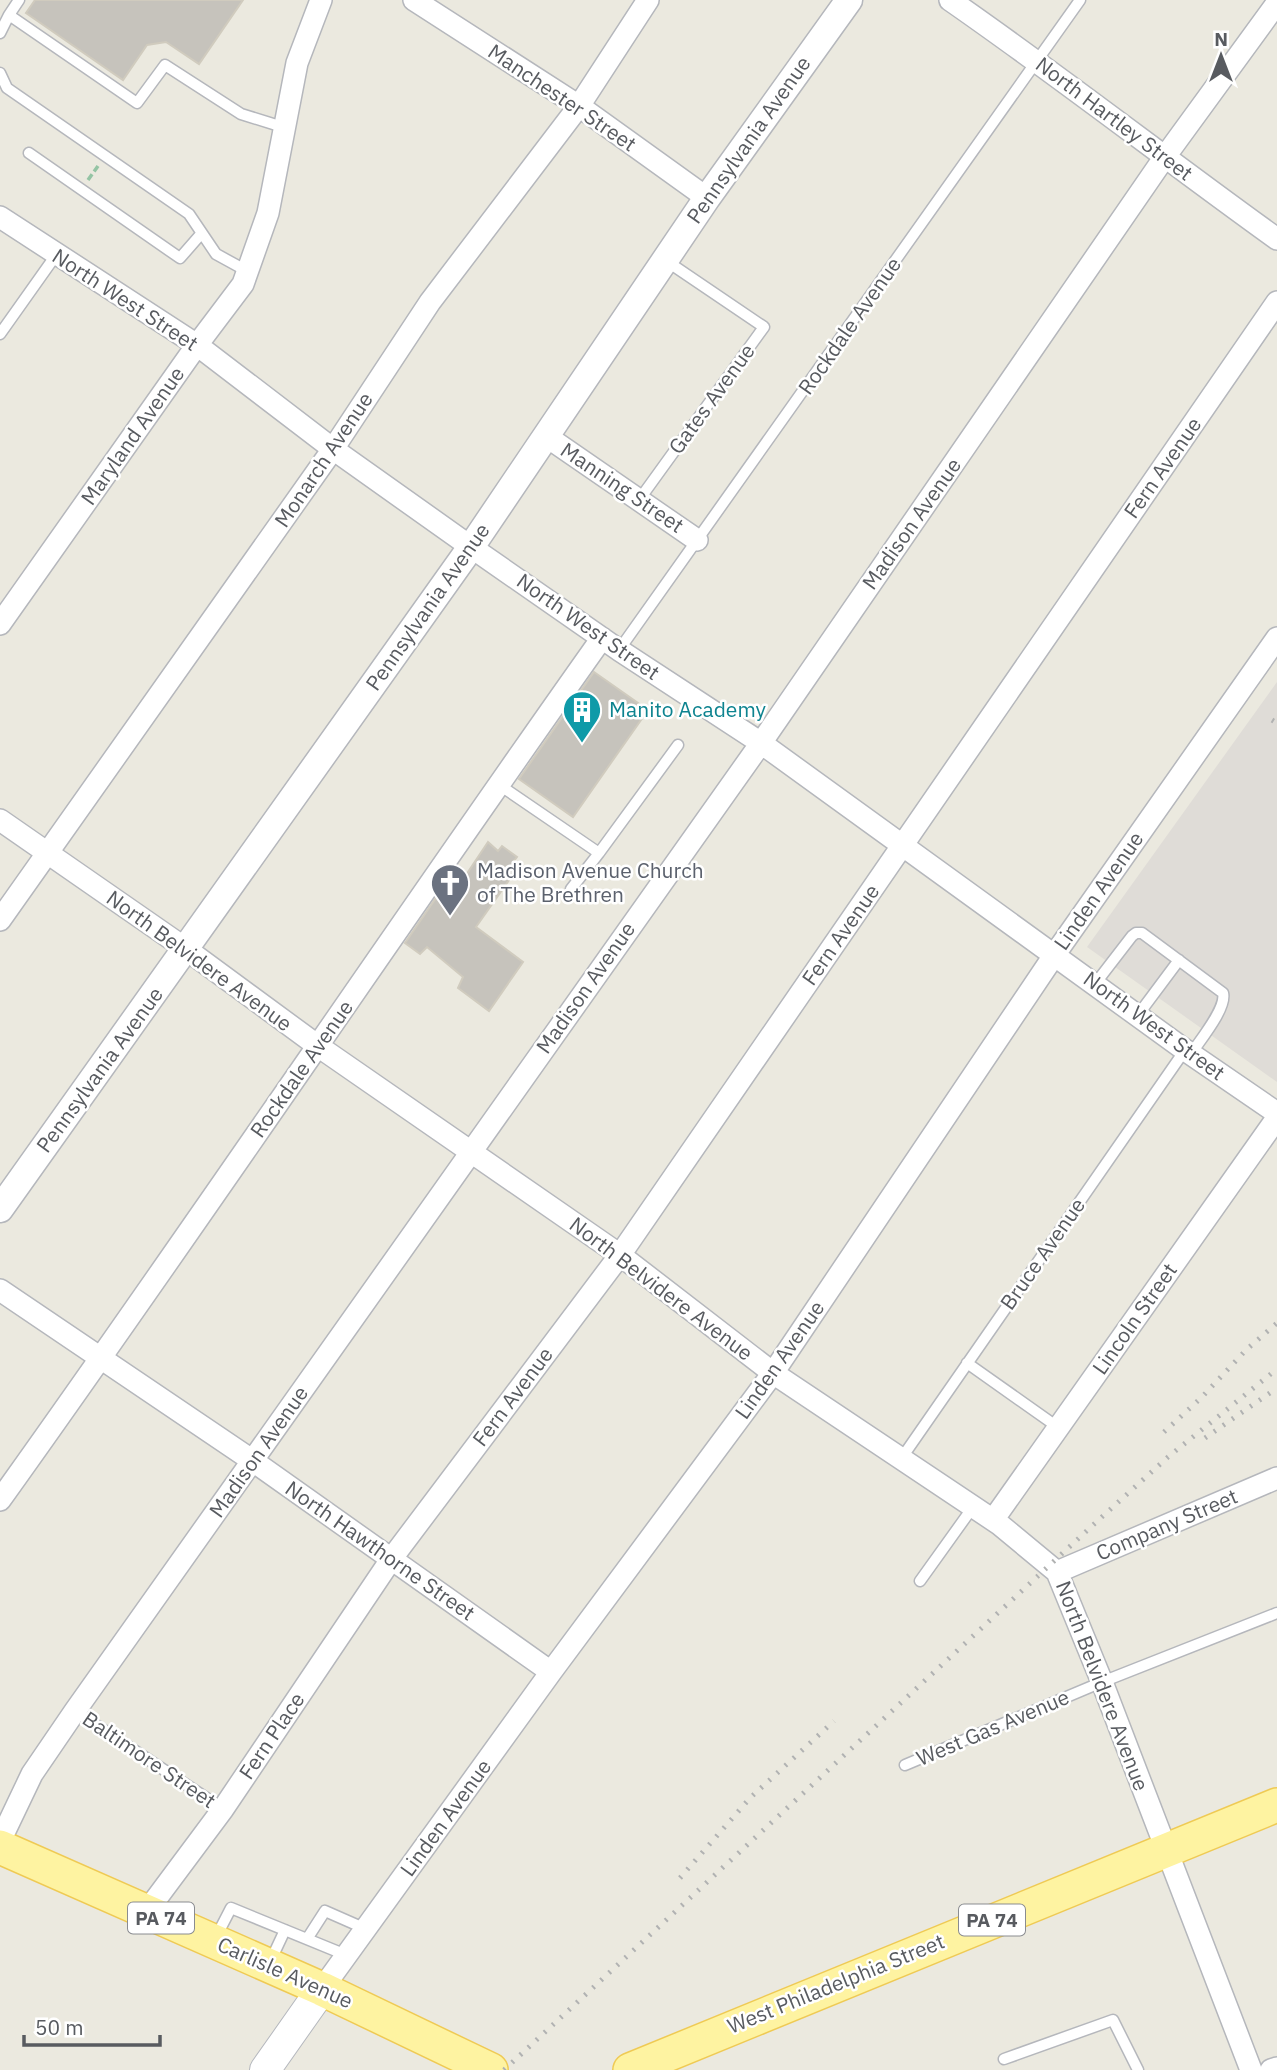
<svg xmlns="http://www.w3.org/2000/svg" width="1277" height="2070" viewBox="0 0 1277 2070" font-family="'IBM Plex Sans',sans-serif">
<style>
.industrial{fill:#dfdcd7}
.building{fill:#c6c3bc;stroke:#d0cbbe;stroke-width:2}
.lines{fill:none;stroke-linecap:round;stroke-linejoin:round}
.service-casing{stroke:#b5b7bc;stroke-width:13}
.minor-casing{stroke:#b5b7bc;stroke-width:24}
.tertiary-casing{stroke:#b5b7bc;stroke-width:29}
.secondary-casing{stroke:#b5b8be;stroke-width:32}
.primary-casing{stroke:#efca54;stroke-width:36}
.path{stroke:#94c4a4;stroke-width:3.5;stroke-dasharray:7 3.5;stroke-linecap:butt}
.service{stroke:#fff;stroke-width:10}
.minor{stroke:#fff;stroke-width:21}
.tertiary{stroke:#fff;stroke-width:26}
.secondary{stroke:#fff;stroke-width:30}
.primary{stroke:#fef3a1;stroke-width:33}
.rail{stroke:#b1b2b2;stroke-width:5;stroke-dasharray:2 9;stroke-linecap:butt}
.labels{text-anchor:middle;stroke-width:5;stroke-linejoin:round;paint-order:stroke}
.shield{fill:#fff;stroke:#8a8c90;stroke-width:2}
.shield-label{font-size:19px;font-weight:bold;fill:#585b60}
.street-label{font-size:21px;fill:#585b60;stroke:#fff}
.culture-label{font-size:21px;fill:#0d838f;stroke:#fff;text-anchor:start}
.worship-label{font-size:21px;fill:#5b616d;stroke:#fff;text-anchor:start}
</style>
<rect width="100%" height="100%" fill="#ebe9df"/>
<path class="industrial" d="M1277 682V1082L1087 947Z"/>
<path class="building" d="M35 0H243L199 64 166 42 147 45 123 80 26 13Z
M594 672 648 710 573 817 519 779Z
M488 842 498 851 502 846 517 857 514 861 519 866 476 927 523 962 489 1011 458 988 463 977 427 947 420 954 405 943 436 898 446 905Z"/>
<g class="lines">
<g class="service-casing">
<path id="service" d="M19 0 9 15 137 103 165 65 241 114 286 128
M0 33 9 15
M0 73 7 88 189 214 216 254 247 271
M29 153 180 258 201 234
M0 334 56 255
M639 500 764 327 665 260
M619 650 1080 0
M498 784 599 853 678 745
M571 889 599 853
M1095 984 1132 936 1136 933H1142L1223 993C1227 1008 1200 1040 1191 1054
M1138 1015 1179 960
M967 1363 1059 1428
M901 1459 1185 1050
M920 1581 973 1507
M75 1711 223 1809
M905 1765 1102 1682 1277 1613
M215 1939 231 1908 346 1955
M307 1939 325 1911 366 1929
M270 1962 285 1930
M1004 2059 1113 2020 1138 2070"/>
</g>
<g class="minor-casing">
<path id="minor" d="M414 0 579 106 707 198
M950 0C1061 77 1167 160 1277 239
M0 217 197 345 333 449 471 547 619 650 761 743 1185 1050 1277 1113
M546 436 697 540
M0 624 197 345 243 284 268 213 297 63 321 0
M0 820 186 949 318 1046 620 1255 773 1373 999 1524 1057 1572 1102 1682 1251 2070
M0 920 333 449 430 302 579 106 648 0
M0 1290 253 1461 551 1672
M0 1500C204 1215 399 924 602 638
M993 1520 1277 1118
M1057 1572 1277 1478
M0 1841 32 1774 75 1711 761 743 1164 158 1277 3
M147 1911 223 1809 392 1558 620 1255 1277 302
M322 1989 551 1672 773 1373 1055 954 1277 638
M1271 2070 1277 2068"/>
</g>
<g class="tertiary-casing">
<path id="tertiary" d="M0 1209 471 547 707 198 849 0"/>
</g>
<g class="secondary-casing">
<path id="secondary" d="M265 2070 322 1989"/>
</g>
<g class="primary-casing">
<path id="primary" d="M0 1847 322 1989 491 2070
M630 2070 1277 1805"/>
</g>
<path class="path" d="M88 180 98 166"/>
<use href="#service" class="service"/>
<use href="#minor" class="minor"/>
<use href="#tertiary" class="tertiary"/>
<use href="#secondary" class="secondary"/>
<use href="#primary" class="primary"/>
<path class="rail" d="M1272 720 1277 723
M1164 1432 1202 1397 1246 1350 1277 1323
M1205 1438 1277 1388
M680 1878 750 1798 834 1721
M504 2070 1093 1525 1168 1457 1277 1369"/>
</g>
<defs>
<g id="building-pin" transform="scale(2.0125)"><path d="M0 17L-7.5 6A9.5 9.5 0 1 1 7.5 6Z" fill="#0f9aa8" stroke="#fff"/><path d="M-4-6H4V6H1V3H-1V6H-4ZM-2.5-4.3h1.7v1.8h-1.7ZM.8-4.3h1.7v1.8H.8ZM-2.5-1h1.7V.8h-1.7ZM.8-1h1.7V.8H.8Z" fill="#fff"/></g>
<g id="church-pin" transform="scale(2.0125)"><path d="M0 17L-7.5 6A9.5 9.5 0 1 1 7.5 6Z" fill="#6b7280" stroke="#fff"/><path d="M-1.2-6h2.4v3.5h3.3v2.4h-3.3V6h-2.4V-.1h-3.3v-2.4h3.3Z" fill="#fff"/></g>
</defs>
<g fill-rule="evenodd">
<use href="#building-pin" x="582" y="710"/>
<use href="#church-pin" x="450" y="883"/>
</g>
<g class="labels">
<g class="shield">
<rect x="128" y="1902.5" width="66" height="31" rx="5"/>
<rect x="959" y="1904.5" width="66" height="31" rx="5"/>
</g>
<g class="shield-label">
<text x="161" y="1925">PA 74</text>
<text x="992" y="1927">PA 74</text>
</g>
<g class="street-label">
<text transform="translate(562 98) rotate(34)" y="7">Manchester Street</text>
<text transform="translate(1114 119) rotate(37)" y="7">North Hartley Street</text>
<text transform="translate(749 140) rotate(-55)" y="7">Pennsylvania Avenue</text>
<text transform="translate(125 300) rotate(33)" y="7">North West Street</text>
<text transform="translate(850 326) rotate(-55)" y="7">Rockdale Avenue</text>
<text transform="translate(712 399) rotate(-54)" y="7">Gates Avenue</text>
<text transform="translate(133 436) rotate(-55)" y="7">Maryland Avenue</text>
<text transform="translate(324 460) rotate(-56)" y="7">Monarch Avenue</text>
<text transform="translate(1163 468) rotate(-55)" y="7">Fern Avenue</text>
<text transform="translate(622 488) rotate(34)" y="7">Manning Street</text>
<text transform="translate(912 524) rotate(-55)" y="7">Madison Avenue</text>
<text transform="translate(428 607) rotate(-55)" y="7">Pennsylvania Avenue</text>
<text transform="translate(588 627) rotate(35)" y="7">North West Street</text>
<text transform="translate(1099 891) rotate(-55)" y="7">Linden Avenue</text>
<text transform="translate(841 935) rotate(-55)" y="7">Fern Avenue</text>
<text transform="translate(199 961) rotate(36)" y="7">North Belvidere Avenue</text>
<text transform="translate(586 988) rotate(-55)" y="7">Madison Avenue</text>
<text transform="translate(1154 1026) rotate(36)" y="7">North West Street</text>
<text transform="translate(302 1069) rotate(-55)" y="7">Rockdale Avenue</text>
<text transform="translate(100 1070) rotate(-54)" y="7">Pennsylvania Avenue</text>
<text transform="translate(1043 1254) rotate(-55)" y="7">Bruce Avenue</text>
<text transform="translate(661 1289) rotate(37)" y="7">North Belvidere Avenue</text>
<text transform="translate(1135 1319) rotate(-55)" y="7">Lincoln Street</text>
<text transform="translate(780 1360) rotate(-55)" y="7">Linden Avenue</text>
<text transform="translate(513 1397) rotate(-53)" y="7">Fern Avenue</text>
<text transform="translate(259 1452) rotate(-55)" y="7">Madison Avenue</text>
<text transform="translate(1167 1525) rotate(-23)" y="7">Company Street</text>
<text transform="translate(380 1551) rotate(35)" y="7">North Hawthorne Street</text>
<text transform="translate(1102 1686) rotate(69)" y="7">North Belvidere Avenue</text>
<text transform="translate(993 1728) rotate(-23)" y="7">West Gas Avenue</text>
<text transform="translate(272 1736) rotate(-56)" y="7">Fern Place</text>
<text transform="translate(149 1760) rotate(34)" y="7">Baltimore Street</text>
<text transform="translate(446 1818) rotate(-54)" y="7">Linden Avenue</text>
<text transform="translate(285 1973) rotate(24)" y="7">Carlisle Avenue</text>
<text transform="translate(836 1984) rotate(-22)" y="7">West Philadelphia Street</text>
</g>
<g class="culture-label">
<text x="609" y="717">Manito Academy</text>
</g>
<g class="worship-label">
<text x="477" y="878">Madison Avenue Church<tspan x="477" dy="24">of The Brethren</tspan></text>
</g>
</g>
<g transform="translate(1221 56)" stroke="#ffffff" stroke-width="5" paint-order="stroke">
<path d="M0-5L12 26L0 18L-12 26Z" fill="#585b60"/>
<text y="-10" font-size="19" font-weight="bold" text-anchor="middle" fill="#585b60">N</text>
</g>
<path d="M24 2035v10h136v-10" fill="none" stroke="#585b60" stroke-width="3.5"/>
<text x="35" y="2035" font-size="21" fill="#585b60" stroke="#ffffff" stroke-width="5" paint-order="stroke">50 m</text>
</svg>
